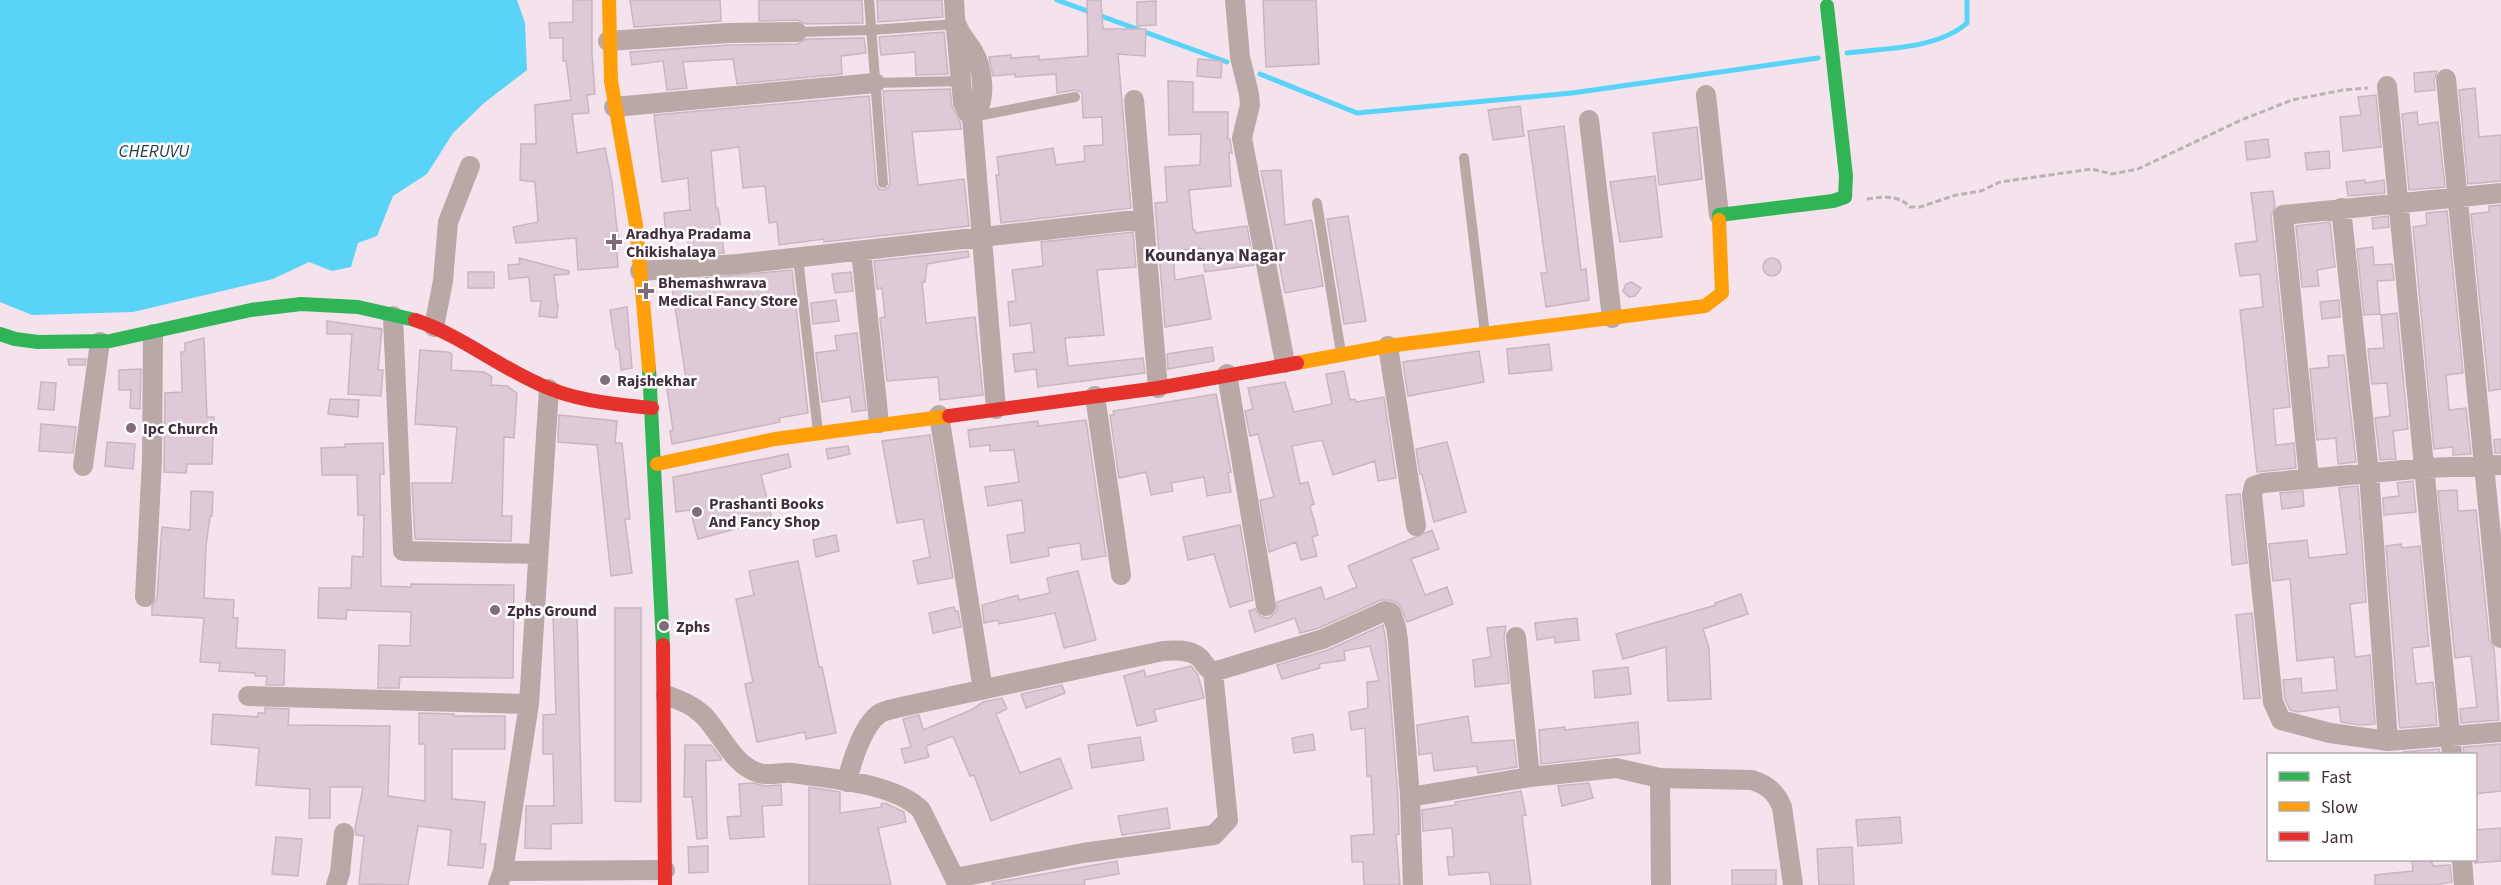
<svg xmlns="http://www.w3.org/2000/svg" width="2501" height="885" viewBox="0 0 2501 885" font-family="'Source Sans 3',sans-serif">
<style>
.water{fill:#59d3f7}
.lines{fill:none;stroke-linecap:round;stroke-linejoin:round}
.stream{stroke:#59d3f7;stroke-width:5}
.building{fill:#e0c9d7;stroke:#c7b6c0;stroke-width:1.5}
.path{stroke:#bfb1b1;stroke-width:3;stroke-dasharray:6 3;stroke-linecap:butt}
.lane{stroke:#b9a8a5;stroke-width:10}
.street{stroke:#b9a8a5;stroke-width:20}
.fast{stroke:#30b455;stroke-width:14}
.slow{stroke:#ff9f0a;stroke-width:14}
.jam{stroke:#e5322d;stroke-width:14}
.poi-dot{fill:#816d79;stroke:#fff;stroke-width:2}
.labels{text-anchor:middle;stroke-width:5;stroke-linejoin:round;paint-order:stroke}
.poi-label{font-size:16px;font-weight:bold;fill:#432e3b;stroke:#fff;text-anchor:start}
.water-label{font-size:18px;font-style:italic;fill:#253e47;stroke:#fff}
.neighbourhood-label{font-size:18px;font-weight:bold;fill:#432e3b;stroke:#fff}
</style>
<rect width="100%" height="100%" fill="#f4e2ed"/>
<path class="water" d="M0 0H517L525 23 527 70 484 103 453 133 427 174 393 196 377 236 358 243 351 267 332 271 309 262 273 279 133 312 32 315 0 302Z"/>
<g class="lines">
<path class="stream" d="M1057 0 1227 62
M1847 53C1885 48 1938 49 1967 23V0
M1260 74 1357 113 1572 93 1818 58"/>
</g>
<path class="building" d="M573 0H592V54L595 94 587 95 589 113 572 114 577 153 605 148 612 182 618 238H616L618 267 578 270 576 238 516 243 513 227 538 222 535 182 520 180 521 144H536L535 105 571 100 566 61H563V38H550L549 23 573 22Z
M630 0H720L721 21 634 27Z
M759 0H862L863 23 806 24 797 20 759 21Z
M877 0H942L943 17 878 22Z
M1087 0H1101L1103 29H1146L1145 56 1118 54 1131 208 1001 223 996 175H999L997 157 1053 148 1056 165 1085 161 1084 146 1103 145 1102 117 1083 118 1082 92 1074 90 1057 93 1056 74 1015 77V74L993 76 989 57 1011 55V58L1039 56V60L1088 56Z
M1263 0H1316L1319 64 1266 67Z
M1156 1V25L1137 26V2Z
M944 32 948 74 916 75 915 52 881 55 879 37Z
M864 38 866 53 841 56 842 74 737 84 733 59 683 62 687 88 667 90 663 61 632 65 630 52 729 45 797 44 806 39Z
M1198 59 1222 61 1221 78 1197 76Z
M2437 71 2434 80 2435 90 2415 92 2414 73Z
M1168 81 1193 82V112H1228V139H1230L1232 153H1229L1231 186 1189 190 1193 230H1195V233L1247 226 1254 265 1205 272 1201 248 1173 251 1175 280 1203 275 1211 319 1165 327 1155 203 1167 202 1165 167 1200 165 1201 134 1169 135Z
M2475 88 2479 137 2501 135V181L2468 184 2459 90Z
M950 89 952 106 960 122 961 129 912 132 918 185 964 179 969 226 824 242V239L779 245 777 222 769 223 765 186 743 188 739 147 711 151 716 208H718L724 253 689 255 687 234 666 236 664 213 690 210 688 178 662 182 654 115 869 96 876 184 879 189 884 190 889 187 890 182 883 91Z
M2376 95 2381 147 2343 151 2340 117 2361 115 2358 97Z
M1520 106 1524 136 1493 140 1488 110Z
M2417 112 2418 125 2438 122 2445 187 2409 190 2402 114Z
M1564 126 1581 270 1586 269 1589 300 1546 307 1541 273H1547L1528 131Z
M1697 127 1702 179 1659 185 1653 133Z
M2268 139 2270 157 2247 160 2245 142Z
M2329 151 2330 168 2307 170 2305 153Z
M1281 170 1285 225 1311 220 1312 222 1323 286 1285 293 1261 171Z
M1655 176 1662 237 1620 242 1610 182Z
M2365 180V183L2384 180 2385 193 2348 196 2346 182Z
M2273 191 2275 207 2271 216 2290 407 2273 409 2276 445 2294 443 2296 468 2257 472 2240 310 2263 307 2260 274 2240 276 2235 244 2257 241 2251 193Z
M2501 205V389L2489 391 2471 214 2489 212V206Z
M2447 211 2463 373 2446 375 2449 410 2466 408 2471 454 2453 455V447L2434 449 2413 227 2427 225 2426 213Z
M1348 216 1366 321 1344 324 1327 219Z
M2388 216 2389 227 2373 229 2372 218Z
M2330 222 2335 267 2317 270 2319 286 2302 287 2296 226Z
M1133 232 1136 267 1097 270 1104 335 1065 338 1068 366 1143 358 1145 373 1038 387 1036 369 1015 372 1013 354 1034 352 1031 323 1010 326 1008 302 1016 301 1012 270 1043 266 1041 242Z
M2373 247 2374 265 2392 264 2394 280 2377 281 2380 314 2364 315 2357 249Z
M968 251 969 257 927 264 925 282H922L925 313 926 323 975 317 983 395 940 400 938 377 887 381 880 318 885 317 882 288 877 289 874 261Z
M1763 267a9 9 0 1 1 18 0a9 9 0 1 1-18 0Z
M519 258 569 271V274L554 275 557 304H558L557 318 539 316 541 301H531L529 277 509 279 508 265 520 264Z
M792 270 808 413 779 418 780 422 672 444 670 431 673 430 667 389 687 385 671 281Z
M468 272H494V288H468Z
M851 272 853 291 835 293 832 274Z
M1631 282 1641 288 1635 296 1629 297 1623 291 1626 284Z
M836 300 839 321 813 324 811 303Z
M2339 300 2340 317 2322 319 2320 302Z
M627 307 632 368 621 370 619 349H616L610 310Z
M2397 313 2408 429 2393 431 2396 459 2380 460 2375 418 2390 416 2387 383 2372 384 2368 349 2384 348 2381 315Z
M327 321 382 329 378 370H383L381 396 348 394 352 334H327Z
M857 333 866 410 852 412 850 397 822 402 816 353 837 350 835 336Z
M204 338 207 417H214L212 464H187L186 473 164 472 165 393 182 392 181 352H185V343Z
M1549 344 1552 370 1509 374 1507 349Z
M1212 347 1214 361 1168 369 1167 354Z
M420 350 448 352 452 354 451 370 484 372 492 377 491 385 507 386 517 393 514 438 504 437 502 516H512L511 541 415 539 412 483H452L457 427 415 424Z
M1479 351 1484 382 1408 396 1403 362Z
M2344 355 2356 462 2338 464 2336 438 2317 440 2310 369 2329 367 2328 356Z
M68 359H86L85 365H69Z
M141 369 140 409 130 408 131 390H119V370Z
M1344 371 1350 400 1355 399 1356 402 1384 397 1396 478 1378 481 1375 461 1333 475 1322 440 1292 446 1300 484 1308 482 1314 504 1310 506 1318 535 1312 537 1317 556 1301 560 1296 542 1269 552 1260 500 1274 497 1258 434 1250 436 1245 411 1253 409 1248 388 1285 382 1294 412 1332 404 1326 374Z
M41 382 56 383 54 410 38 409Z
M1216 394 1231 472 1228 473 1231 492 1207 496 1204 477 1171 483 1173 491 1151 495 1146 472 1119 478 1110 415H1114L1113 411Z
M330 399 359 400 358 417 328 414Z
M559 415 617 421 615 443H622L630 519H625L632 573 611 576 597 445 558 442Z
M1086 420 1106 556 1082 560 1080 543 1048 548 1049 556 1011 563 1007 535 1025 532 1022 500 988 506 985 487 1019 482 1014 450 990 451V445L970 447 968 430 1038 421V426Z
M41 424 76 427 73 453 39 451Z
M930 435 953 578 918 584 913 561 930 557 923 519 897 523 882 441Z
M2501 439V453H2495L2494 440Z
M107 442 135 444 133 469 105 466Z
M1447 442 1466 512 1434 522 1422 474H1420L1416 449Z
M383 443 384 474H380L381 586 411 587V584L514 585 513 678 400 677 399 688H378L379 645 410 646 411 612 347 610 346 619 318 618 319 588H351L352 556 363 557 364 515H358L357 475H322L321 448 345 447V444Z
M848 446 850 454 828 459 826 449Z
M788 454 791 467 761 475 772 519 698 539 690 510 676 512 673 477Z
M2413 481 2416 512 2384 515 2383 498 2399 496 2397 483Z
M2358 486 2366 602 2350 604 2355 657 2370 655 2375 724 2360 725 2341 722 2339 707 2297 712 2290 710 2285 699 2283 680 2301 678 2302 693 2337 690 2334 657 2297 661 2290 579 2273 581 2269 544 2307 540 2309 558 2347 554 2339 488Z
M2457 490 2458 511 2476 510 2489 639 2494 647 2499 720 2461 723 2460 709 2477 707 2471 656 2455 658 2438 491Z
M191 491 213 492 212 516H210L206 546 204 598 234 600 233 618H238L236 648 285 650 284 685H266L267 676H255V673L219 671 220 663 200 662 204 618 152 615V606L157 598 162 527 190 530Z
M2303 491 2304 506 2282 509 2280 493Z
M2240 494 2247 563 2232 565 2226 495Z
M1240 525 1253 600 1230 607 1214 554 1188 560 1183 537Z
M1432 530 1439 549 1411 559 1425 595 1447 587 1453 604 1407 622 1399 604 1389 600H1381L1319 628 1300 633 1295 618 1255 632 1249 611 1255 609 1261 617 1269 618 1277 611V602L1304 593 1321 587 1325 600 1357 587 1348 566Z
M836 535 839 551 816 557 813 540Z
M2401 544 2402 548 2420 546 2429 646 2412 648 2416 684 2433 682 2437 725 2400 728 2399 721 2386 546Z
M798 561 819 667H822L836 733 806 739 805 732 757 742 745 684 753 682 736 599 754 595 749 571Z
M1078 571 1096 640 1064 648 1055 613 999 624 998 620 984 623 982 605 1018 595 1019 600 1050 593 1047 578Z
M1741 594 1748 614 1703 629 1709 648 1711 699 1668 701 1666 647 1623 659 1616 634 1716 605 1715 603Z
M954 607 955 611H958L961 627 933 633 929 613Z
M615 608H641V802L615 801Z
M2252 613 2260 698 2244 699 2236 615Z
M553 614H577L582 823 551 824V849L525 848 526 806H554L553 754H543V715L556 714Z
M1577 618 1579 640 1555 643V637L1537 640 1535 623Z
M1383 625 1386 642 1398 798 1399 834 1396 835 1400 885H1364L1363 862H1352L1351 836 1374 834 1371 776H1367L1365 728 1351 730 1349 712 1368 708 1367 682 1379 681 1370 646 1344 651 1345 660 1319 664 1320 668 1282 679 1277 665 1328 650Z
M1506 626 1504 638 1509 683 1475 687 1473 660 1491 657 1487 628Z
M1191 666 1198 675 1204 698 1154 710 1157 721 1137 726 1124 676 1144 670 1146 677Z
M1628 667 1631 694 1595 698 1593 671Z
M1062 685 1065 693 1026 708 1021 694Z
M1002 698 1007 709 996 714 1020 773 1060 758 1072 788 991 821 974 775 970 776 953 736 926 746 929 757 905 763 901 749 911 747 903 719 919 715 923 730 971 710 983 702Z
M265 708 289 709 288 725 390 726 388 796 425 801V744H419V713L454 714V716H505V749H452V799L485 802 480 844H486L483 868 448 865 451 830 418 826 408 885 359 884 364 836 356 835 355 829 363 787H330V818H309L310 789 256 785 259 748 211 744 213 714 258 717V713H265Z
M1468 716 1472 743 1514 740 1517 767 1478 773 1477 766 1434 771 1432 753 1419 755 1417 725Z
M1638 722 1640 753 1541 764 1539 730 1565 727V730Z
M1313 734 1315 750 1294 753 1292 738Z
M1140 737 1144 760 1092 768 1088 745Z
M2501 744V791L2475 794V754H2464L2463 747Z
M685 745H711L721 758V760L706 761 707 838 697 839 692 797H684Z
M2439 749 2440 754H2403V752Z
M753 783 765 786 781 785 782 805 762 806 764 837 730 839 727 817 741 816 739 784Z
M1589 783 1593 798 1562 806 1558 786Z
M809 787 840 792V813L882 807 881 804 885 803 904 812 906 822 878 828 891 885H809Z
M1521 791 1526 815 1522 816 1531 885H1491L1489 872 1449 875 1447 857H1454L1452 828 1423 831 1422 810 1456 805 1455 802Z
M1167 808 1170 828 1122 835 1118 816Z
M1900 817 1902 843 1858 846 1856 820Z
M2501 828V861L2475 863V830Z
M276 837 302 839 298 876 272 874Z
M708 846V872L689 873 688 847Z
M1852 847 1854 885H1819L1817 849Z
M2412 860H2431L2433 866 2450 865 2452 882 2435 885H2375V875L2413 871Z
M1117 861 1119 874 1084 880 1085 885H992V883Z
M1732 870H1776V885H1732Z"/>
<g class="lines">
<path class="path" d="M1867 199C1883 197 1897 194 1910 207H1920L1956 195 1981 191 2000 182 2092 169 2112 174 2138 169 2239 121 2292 100 2343 90 2368 88"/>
<path class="lane" d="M869 0 883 183
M797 32 871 30 956 24
M875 83 961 81
M972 117 1075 97
M1464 158 1485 334
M1317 203 1341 353
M798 258 818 432"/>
<path class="street" d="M954 0C955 7 954 17 956 23 959 33 968 43 973 51 983 68 988 103 972 117L996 409
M1235 0 1240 57 1249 94 1250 105 1242 138 1285 363
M956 29 963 102 967 112 972 117
M608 41 729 33 797 32
M2446 79 2501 638
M2387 86 2452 754
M1706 95 1719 215
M1134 100 1158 388
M614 107 875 83
M1589 120 1612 318
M2341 208 2369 473 2388 741
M861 251 879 423
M640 271 738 264 1144 219
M393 316 403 551 538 554
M434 327 443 281 448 222 470 166
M1388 346 1416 526
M1227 374 1266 606
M1095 396 1121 575
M939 415 983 690
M2501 465 2425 468 2263 483 2254 486 2252 495 2273 702 2281 720 2330 733 2388 741 2501 732
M83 466 100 342
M2309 478 2283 215 2501 193
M145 597 152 460 153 334
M1516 637 1530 777
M666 695C679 700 691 704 702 714 721 732 732 765 759 773 768 776 781 772 791 773 827 778 895 783 921 810L958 885
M248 696 529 704
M1660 778 1661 885
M847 782C851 763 863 725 879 714 885 710 894 709 901 707L1163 651C1174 650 1191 649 1200 658 1205 664 1206 668 1213 672L1323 639 1385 611 1391 613 1396 627 1398 641 1410 797 1413 885
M1410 797 1530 777 1616 768 1660 778 1752 780C1767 785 1776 792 1782 807L1793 885
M2462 860 2464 885
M503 871 529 704 549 389
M955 878 1083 853 1214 835 1228 820 1213 672
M336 885 340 873 344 833
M498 885 503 871 665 870"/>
<path class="fast" d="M1719 220V215L1833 201 1845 197 1846 176 1827 6
M0 334 15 339 38 342 110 341 251 310 301 304 358 307 415 320
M649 368 663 645"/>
<path class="slow" d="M609 0 611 81 636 225 649 368
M1297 363 1388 346 1705 306 1722 293 1719 220
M657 464 775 439 949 416"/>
<path class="jam" d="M415 320C460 335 496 365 539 384 574 401 614 404 652 408
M949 416 1158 388 1297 363
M663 645 665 885"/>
</g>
<g class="poi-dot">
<path d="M611 233h6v6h6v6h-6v6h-6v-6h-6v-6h6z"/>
<path d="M643 282h6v6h6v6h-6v6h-6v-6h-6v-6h6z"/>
<circle cx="605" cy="380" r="6"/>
<circle cx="131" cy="428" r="6"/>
<circle cx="697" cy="512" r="6"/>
<circle cx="495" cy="610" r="6"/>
<circle cx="664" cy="626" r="6"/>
</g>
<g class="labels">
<g class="poi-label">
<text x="626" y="239">Aradhya Pradama<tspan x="626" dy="18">Chikishalaya</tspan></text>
<text x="658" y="288">Bhemashwrava<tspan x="658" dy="18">Medical Fancy Store</tspan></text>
<text x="617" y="386">Rajshekhar</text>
<text x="143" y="434">Ipc Church</text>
<text x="709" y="509">Prashanti Books<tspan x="709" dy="18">And Fancy Shop</tspan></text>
<text x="507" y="616">Zphs Ground</text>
<text x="676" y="632">Zphs</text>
</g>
<g class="water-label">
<text x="154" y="157">CHERUVU</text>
</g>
<g class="neighbourhood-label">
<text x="1215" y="261">Koundanya Nagar</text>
</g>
</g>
<rect x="2267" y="753" width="210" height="108" fill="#ffffff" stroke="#b4abb1" stroke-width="1.5"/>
<rect x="2279" y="772" width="30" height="9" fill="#30b455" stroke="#b4abb1" stroke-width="1.5"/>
<text x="2321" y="783" font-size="18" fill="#432e3b">Fast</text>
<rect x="2279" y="802" width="30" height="9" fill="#ff9f0a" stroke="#b4abb1" stroke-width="1.5"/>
<text x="2321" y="813" font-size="18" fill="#432e3b">Slow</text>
<rect x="2279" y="832" width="30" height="9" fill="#e5322d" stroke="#b4abb1" stroke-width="1.5"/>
<text x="2321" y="843" font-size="18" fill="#432e3b">Jam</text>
</svg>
